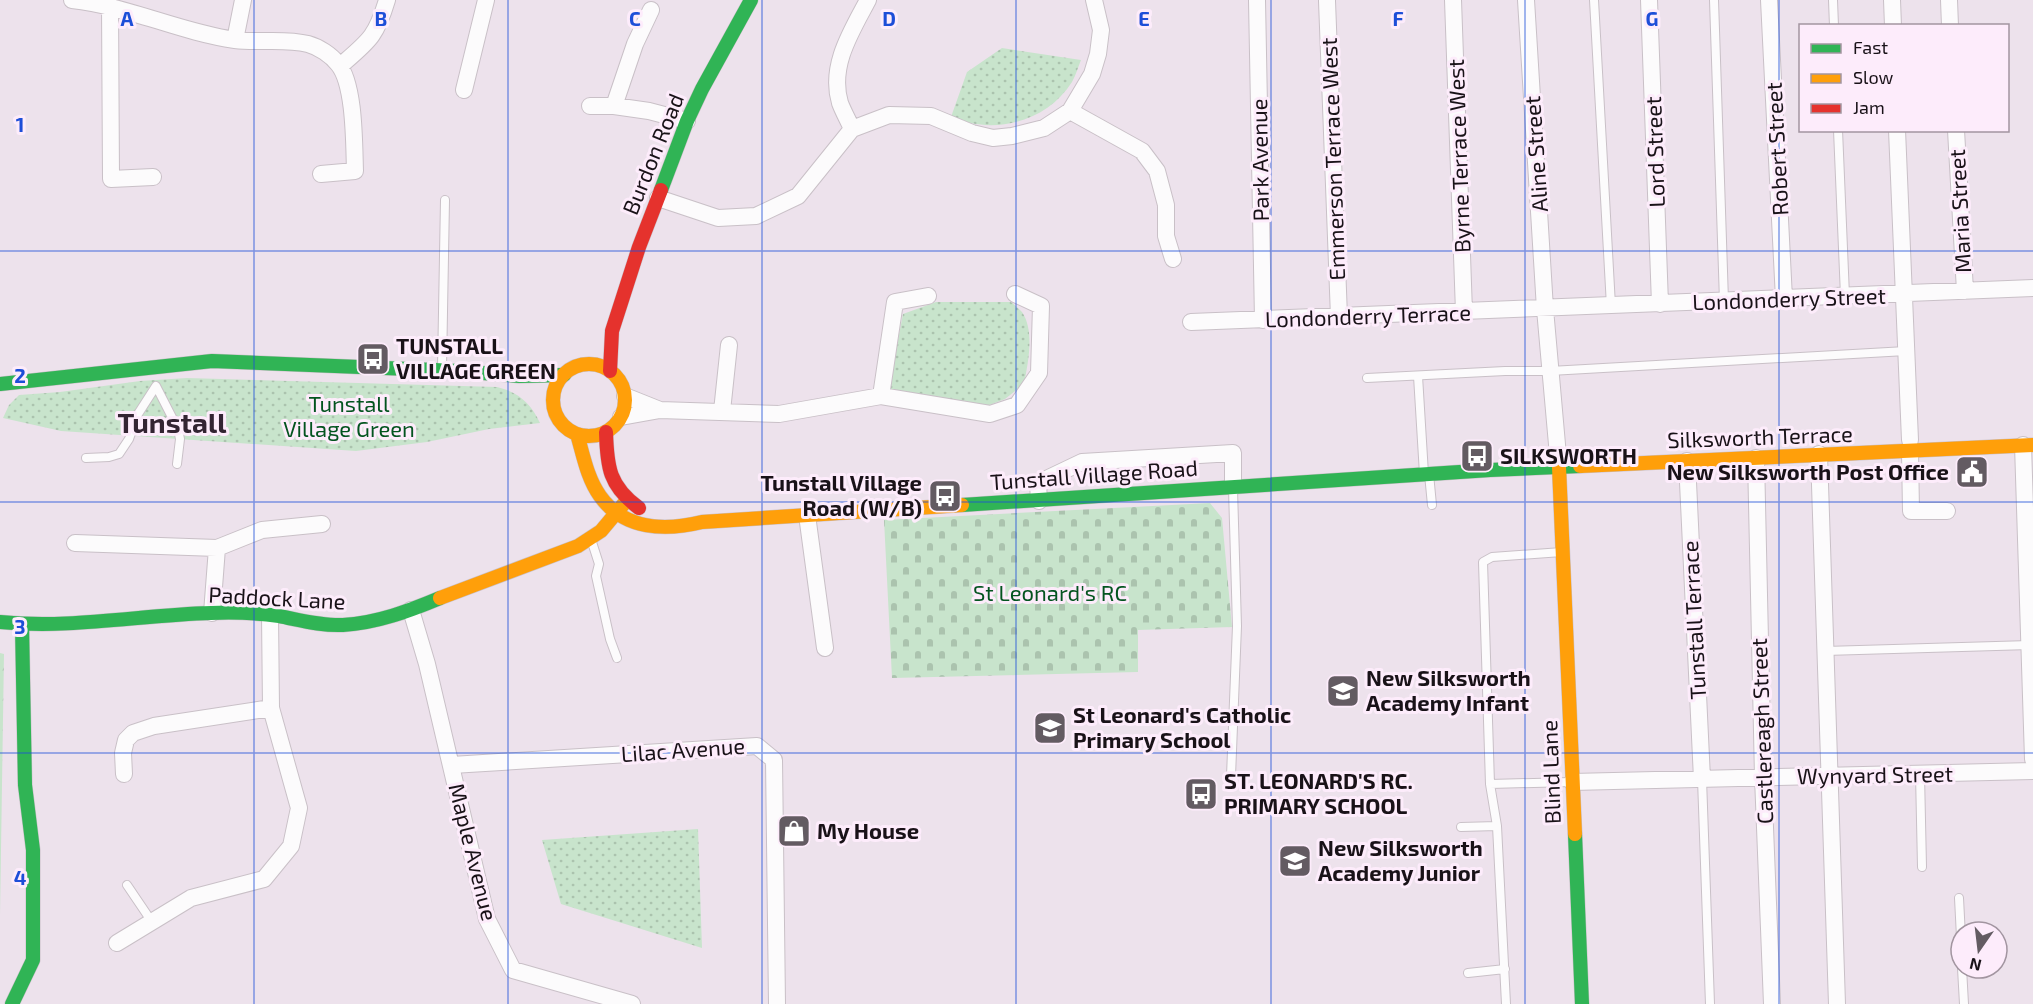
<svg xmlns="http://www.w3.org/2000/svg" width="2033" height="1004" viewBox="0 0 2033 1004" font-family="'Exo 2',sans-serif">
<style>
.grass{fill:url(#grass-dots)}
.forest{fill:url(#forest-firs)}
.cemetery{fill:url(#cemetery-stones)}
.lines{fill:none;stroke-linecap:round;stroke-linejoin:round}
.lane-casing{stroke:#c9c0c7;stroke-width:10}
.street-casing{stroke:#c9c0c7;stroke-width:18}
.fast-casing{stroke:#c9c0c7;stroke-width:15}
.slow-casing{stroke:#c9c0c7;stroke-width:15}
.jam-casing{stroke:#c9c0c7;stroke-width:15}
.lane{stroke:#fcfbfc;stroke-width:8}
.street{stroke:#fcfbfc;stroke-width:16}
.fast{stroke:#30b455;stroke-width:14}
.slow{stroke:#ff9f0a;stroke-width:14}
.jam{stroke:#e5322d;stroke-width:14}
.grid{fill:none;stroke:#1d4ed8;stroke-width:1.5;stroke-opacity:0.55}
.labels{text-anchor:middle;stroke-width:6;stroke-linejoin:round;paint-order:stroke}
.street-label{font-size:22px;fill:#191218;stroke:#fdecfb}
.poi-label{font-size:22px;font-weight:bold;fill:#191218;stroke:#fdecfb;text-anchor:start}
.park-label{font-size:22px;fill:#03541f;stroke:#fdecfb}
.district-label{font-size:28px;font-weight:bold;fill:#332432;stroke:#fdecfb}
.grid-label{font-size:20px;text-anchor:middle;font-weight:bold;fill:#1d4ed8;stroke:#fdecfb;stroke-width:6;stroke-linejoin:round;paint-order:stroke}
</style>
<defs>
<pattern id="grass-dots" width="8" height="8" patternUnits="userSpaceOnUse" patternTransform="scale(1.5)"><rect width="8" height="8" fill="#c8e4cc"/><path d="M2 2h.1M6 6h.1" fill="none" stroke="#abc3ae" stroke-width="1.8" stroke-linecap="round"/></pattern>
<pattern id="forest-firs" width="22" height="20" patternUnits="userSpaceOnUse" patternTransform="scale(1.5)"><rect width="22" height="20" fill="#c8e4cc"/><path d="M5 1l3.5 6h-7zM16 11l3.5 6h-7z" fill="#abc3ae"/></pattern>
<pattern id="cemetery-stones" width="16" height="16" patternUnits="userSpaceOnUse" patternTransform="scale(1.5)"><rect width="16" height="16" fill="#c8e4cc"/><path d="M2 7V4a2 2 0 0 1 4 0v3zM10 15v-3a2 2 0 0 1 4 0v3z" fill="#abc3ae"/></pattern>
</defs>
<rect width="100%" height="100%" fill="#ede2ec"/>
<path class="grass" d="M1002 48 1081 60C1078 67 1076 75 1072 82 1046 123 993 135 951 117L967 72Z
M936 302H1011C1015 305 1019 309 1022 312 1035 331 1028 363 1024 384L1005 399 984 407 891 394 889 386 903 314Z
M187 378 497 387C518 392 531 403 540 423L489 429 427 442 356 451 61 431 3 418 9 405 19 395 60 392 140 381Z
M698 829 702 948 561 904 542 840Z"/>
<path class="forest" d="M0 653 4 654 0 915Z"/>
<path class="cemetery" d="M1210 503 1222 518 1232 627 1138 630V672L892 678 884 520Z"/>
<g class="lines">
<g class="lane-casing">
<path id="lane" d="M1594 0 1611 306
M1714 0 1724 301
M1833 0 1834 26
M1838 130 1845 296
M442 368 445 200
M1418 376 1424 474
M1367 378 1505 371H1550L1906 351
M86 458 109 457 119 454 129 439 138 414 156 386 178 429 180 439 177 464
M1429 474 1432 505
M591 539 599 564 596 576 610 639 617 658
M1825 651 2030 645
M1920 774 1922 867
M1231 776 1237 626 1233 489
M1702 779 1710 1004
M1490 784 1572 782
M1461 827 1497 826
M127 885 152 922
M1959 898 1961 937
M1962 968 1964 1004
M1468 973 1505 969
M1506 1004 1497 826 1490 784 1483 562 1492 557 1562 552"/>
</g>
<g class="street-casing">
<path id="street" d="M72 0C128 6 179 32 235 40 259 43 285 38 308 44 319 47 331 55 338 64 355 84 354 145 355 171L321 174
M1257 0 1263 320
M1453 0 1464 312
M1526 0 1545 309 1559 467
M1649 0 1660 304
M1769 0 1784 299
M1892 0 1893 26
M1949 0 1950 26
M1327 1 1339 317
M110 5 111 179 153 177
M651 10 635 44 614 106 649 111 687 121
M235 40 243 0
M340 66C369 41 376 37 387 0
M464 90 486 0
M590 106H614
M1070 111 1142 151 1157 171 1166 205V236L1173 259
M852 129C848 120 843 111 840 103 829 66 851 32 868 0
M1897 130 1910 440
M1956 130 1965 291
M658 198 718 218 756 216 798 196 852 129 889 115 931 116 972 133 993 138 1012 136 1044 128 1070 111 1092 74 1098 54 1101 30 1094 0
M1191 322 2033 288
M625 396 660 410
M881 396 895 302 928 296
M722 411 729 345
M621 417 660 410 779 414 881 396 990 414 1017 405 1039 373 1041 306 1015 294
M2023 445 2033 759
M1910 452 1911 511H1947
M1819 454 1837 1004
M1756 458 1763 777 1772 1004
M1687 461 1702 779
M1039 501 1038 483 1082 462 1233 453V487
M807 515 825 648
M75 543 217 548
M411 610 427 664 487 919 513 970 632 1004
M212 613 217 548 262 530 322 524
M452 765 757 746 774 760 777 1004
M124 774 123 753 126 740 133 733 154 726 271 708
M1572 782 2033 771
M117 943 191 898 264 879 291 846 299 808 271 708 270 615"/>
</g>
<g class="fast-casing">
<path id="fast" d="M661 190 687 121 702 89 751 0
M0 384 212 361 459 371 519 376 564 375
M962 505 1490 470 1580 466
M0 622C71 629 140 615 211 613 233 612 257 613 279 616 300 620 321 626 343 625 377 623 409 611 440 598
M1575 834 1582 1004
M12 1004 33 960V850L25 785 22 625"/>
</g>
<g class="slow-casing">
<path id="slow" d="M553 400a36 36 0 1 1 72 0a36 36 0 1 1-72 0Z
M577 434C583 454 587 478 600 496 624 530 665 531 702 522L962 505
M1580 466 2033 445
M1559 467 1575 834
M440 598 578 546 601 531 627 500"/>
</g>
<g class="jam-casing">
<path id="jam" d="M610 371 612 331 639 247 661 190
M606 432C607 467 609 486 639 508"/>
</g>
<use href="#lane" class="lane"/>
<use href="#street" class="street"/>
<use href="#fast" class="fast"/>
<use href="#slow" class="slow"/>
<use href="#jam" class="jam"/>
</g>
<path class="grid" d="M254 0V1004M508 0V1004M762 0V1004M1016 0V1004M1271 0V1004M1525 0V1004M1779 0V1004M0 251H2033M0 502H2033M0 753H2033"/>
<defs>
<g id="bus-square" transform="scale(1.725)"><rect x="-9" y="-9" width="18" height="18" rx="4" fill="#635b62" stroke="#fdecfb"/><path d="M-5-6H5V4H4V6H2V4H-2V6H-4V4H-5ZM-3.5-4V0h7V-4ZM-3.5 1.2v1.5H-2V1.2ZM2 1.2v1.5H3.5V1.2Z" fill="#fff"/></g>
<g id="civic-square" transform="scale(1.725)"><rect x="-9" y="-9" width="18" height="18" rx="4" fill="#635b62" stroke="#fdecfb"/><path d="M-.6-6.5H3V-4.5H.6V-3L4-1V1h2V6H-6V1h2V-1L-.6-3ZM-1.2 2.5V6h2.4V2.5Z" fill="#fff"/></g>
<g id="school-square" transform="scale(1.725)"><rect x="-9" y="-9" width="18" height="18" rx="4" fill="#635b62" stroke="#fdecfb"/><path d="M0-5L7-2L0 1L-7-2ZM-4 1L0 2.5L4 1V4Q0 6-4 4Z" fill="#fff"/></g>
<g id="shop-square" transform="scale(1.725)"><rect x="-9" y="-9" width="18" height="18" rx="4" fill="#635b62" stroke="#fdecfb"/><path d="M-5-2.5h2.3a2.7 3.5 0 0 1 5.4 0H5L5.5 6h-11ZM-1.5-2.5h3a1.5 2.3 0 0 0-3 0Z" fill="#fff"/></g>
</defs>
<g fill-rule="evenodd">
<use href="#bus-square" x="373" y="359"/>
<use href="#bus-square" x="1477" y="456"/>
<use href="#civic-square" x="1972" y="472"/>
<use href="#bus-square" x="945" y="496"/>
<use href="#school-square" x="1343" y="691"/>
<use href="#school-square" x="1050" y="728"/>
<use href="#bus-square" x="1201" y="794"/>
<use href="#shop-square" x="794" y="831"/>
<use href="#school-square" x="1295" y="861"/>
</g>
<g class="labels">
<g class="street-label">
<text transform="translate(1777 149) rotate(-93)" y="8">Robert Street</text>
<text transform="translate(1655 152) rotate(-92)" y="8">Lord Street</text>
<text transform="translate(653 154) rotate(-68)" y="8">Burdon Road</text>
<text transform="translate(1536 154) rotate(-94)" y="8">Aline Street</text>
<text transform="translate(1459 156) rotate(-92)" y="8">Byrne Terrace West</text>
<text transform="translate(1333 159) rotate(-92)" y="8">Emmerson Terrace West</text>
<text transform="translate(1260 160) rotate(-91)" y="8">Park Avenue</text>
<text transform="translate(1960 211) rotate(-93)" y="8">Maria Street</text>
<text transform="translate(1789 299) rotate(-2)" y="8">Londonderry Street</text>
<text transform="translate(1368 316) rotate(-2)" y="8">Londonderry Terrace</text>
<text transform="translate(1760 437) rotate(-2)" y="8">Silksworth Terrace</text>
<text transform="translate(1094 475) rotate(-4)" y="8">Tunstall Village Road</text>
<text transform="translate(277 598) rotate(3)" y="8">Paddock Lane</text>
<text transform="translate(1694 620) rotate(-93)" y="8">Tunstall Terrace</text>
<text transform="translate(1762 731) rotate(-92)" y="8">Castlereagh Street</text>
<text transform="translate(683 750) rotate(-4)" y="8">Lilac Avenue</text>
<text transform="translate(1551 772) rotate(-92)" y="8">Blind Lane</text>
<text transform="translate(1875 775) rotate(-1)" y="8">Wynyard Street</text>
<text transform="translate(473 852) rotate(76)" y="8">Maple Avenue</text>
</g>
<g class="poi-label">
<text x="396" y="354">TUNSTALL<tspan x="396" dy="25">VILLAGE GREEN</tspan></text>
<text x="1500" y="464">SILKSWORTH</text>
<text x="1949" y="480" text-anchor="end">New Silksworth Post Office</text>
<text x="922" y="491" text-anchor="end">Tunstall Village<tspan x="922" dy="25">Road (W/B)</tspan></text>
<text x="1366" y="686">New Silksworth<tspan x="1366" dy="25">Academy Infant</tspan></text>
<text x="1073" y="723">St Leonard's Catholic<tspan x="1073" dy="25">Primary School</tspan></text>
<text x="1224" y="789">ST. LEONARD'S RC.<tspan x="1224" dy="25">PRIMARY SCHOOL</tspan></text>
<text x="817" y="839">My House</text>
<text x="1318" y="856">New Silksworth<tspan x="1318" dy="25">Academy Junior</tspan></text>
</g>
<g class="park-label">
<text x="349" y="412">Tunstall<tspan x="349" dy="25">Village Green</tspan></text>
<text x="1050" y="601">St Leonard's RC</text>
</g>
<g class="district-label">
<text x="172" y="433">Tunstall</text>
</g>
</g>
<g class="grid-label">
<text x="127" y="26">A</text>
<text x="381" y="26">B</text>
<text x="635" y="26">C</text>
<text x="889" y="26">D</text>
<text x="1144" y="26">E</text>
<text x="1398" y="26">F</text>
<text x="1652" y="26">G</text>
<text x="20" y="132">1</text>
<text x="20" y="383">2</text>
<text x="20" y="634">3</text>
<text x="20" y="885">4</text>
</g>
<rect x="1799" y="24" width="210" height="108" fill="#fdecfb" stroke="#a295a0" stroke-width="1.5"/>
<rect x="1811" y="44" width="30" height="9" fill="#30b455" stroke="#a295a0" stroke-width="1.5"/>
<text x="1853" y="54" font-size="18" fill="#191218">Fast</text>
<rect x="1811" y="74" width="30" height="9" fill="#ff9f0a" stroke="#a295a0" stroke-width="1.5"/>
<text x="1853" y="84" font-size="18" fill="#191218">Slow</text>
<rect x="1811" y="104" width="30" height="9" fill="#e5322d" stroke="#a295a0" stroke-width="1.5"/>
<text x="1853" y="114" font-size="18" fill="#191218">Jam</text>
<g transform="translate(1979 950) rotate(194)"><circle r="28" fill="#fdecfb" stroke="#a295a0" stroke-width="1.5"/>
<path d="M0-4.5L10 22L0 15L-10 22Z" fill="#635b62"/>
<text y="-9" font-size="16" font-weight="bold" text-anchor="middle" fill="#191218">N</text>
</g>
</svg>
